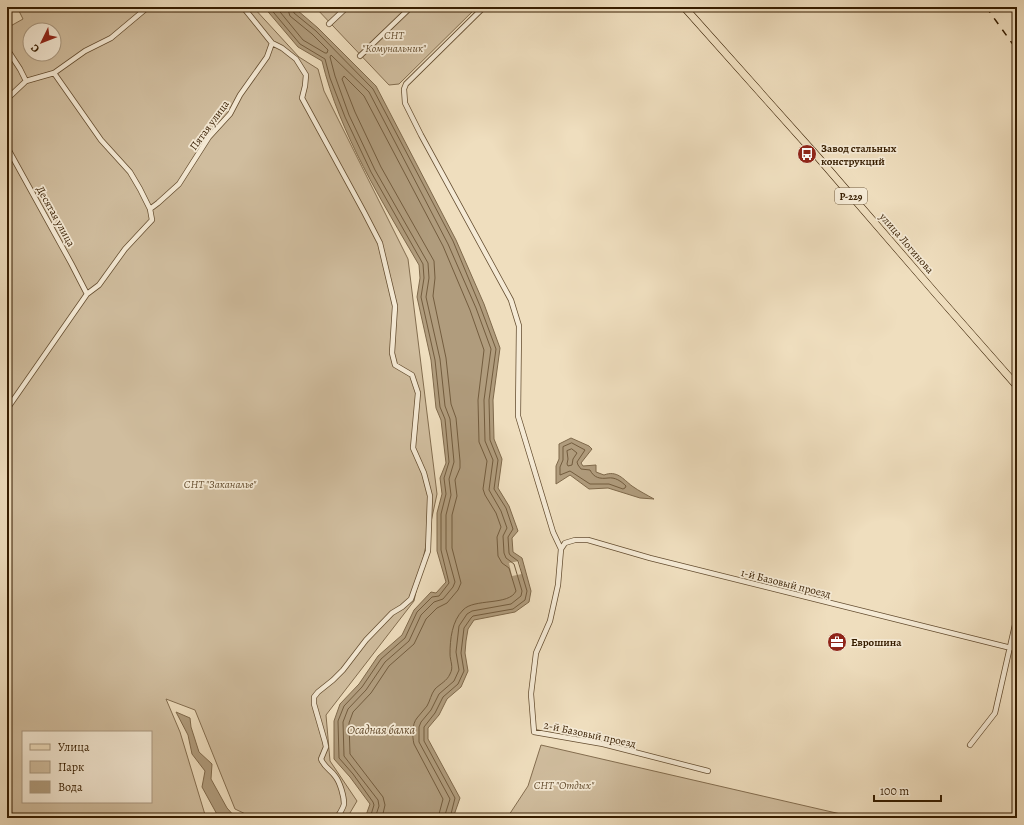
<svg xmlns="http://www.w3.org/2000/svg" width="1024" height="825" viewBox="0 0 1024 825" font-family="Alegreya,serif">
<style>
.green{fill:#d0bd9e;stroke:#836d4f;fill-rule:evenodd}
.water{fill:#b09c7d;stroke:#7f694b}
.pier{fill:#efdebe}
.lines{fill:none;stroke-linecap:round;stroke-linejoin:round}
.shore{stroke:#735c3e;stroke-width:1}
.minor-casing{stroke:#644d30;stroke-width:6}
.primary-casing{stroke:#361d00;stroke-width:8}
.minor{stroke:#f5ead5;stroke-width:4.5}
.primary{stroke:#efdebe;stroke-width:7}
.rail{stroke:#361d00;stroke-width:1.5;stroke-dasharray:7 7;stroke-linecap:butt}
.labels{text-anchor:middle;stroke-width:3.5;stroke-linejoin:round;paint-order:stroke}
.shield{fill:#f5ead5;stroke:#6f5a40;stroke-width:1}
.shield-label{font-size:10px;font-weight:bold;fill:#361d00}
.park-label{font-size:11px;font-style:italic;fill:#644d2f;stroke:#f5ead5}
.street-label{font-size:11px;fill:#361d00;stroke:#f5ead5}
.poi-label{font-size:11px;font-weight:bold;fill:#361d00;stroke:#f5ead5;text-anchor:start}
.water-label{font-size:12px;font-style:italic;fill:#61492c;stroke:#f5ead5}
</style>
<rect width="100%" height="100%" fill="#efdebe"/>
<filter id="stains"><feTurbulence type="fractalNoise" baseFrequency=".005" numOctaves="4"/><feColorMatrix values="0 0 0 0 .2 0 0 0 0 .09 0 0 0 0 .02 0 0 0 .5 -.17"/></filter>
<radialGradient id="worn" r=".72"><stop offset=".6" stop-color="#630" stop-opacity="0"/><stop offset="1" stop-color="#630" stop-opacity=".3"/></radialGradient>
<path class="green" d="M17 7H253L299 57 318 69 324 91 408 259 437 494 414 601 326 715 330 761 357 801 347 818H254L235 809 195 710 166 699 180 732 206 818H7V28L23 19ZM30 30H54V54H30ZM23 732H151V802H23Z
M315 7H477L399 84 389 85Z
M541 745 858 818H507L528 786Z"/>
<path class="water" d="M264 7H296L297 10 318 28 376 86 456 240 484 304 500 348 493 400 494 439 502 459 498 488 509 506 518 531 512 538 513 552 522 558 531 591 529 602 515 612 474 620 468 629 466 641 465 653 468 671 461 687 447 699 439 715 428 728V739L460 798 453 818H365L370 804 350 777 334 759V721L340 704 359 684 378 656 402 635 414 610 431 592 436 593 446 582 437 551V513L442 494 440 478 446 463 441 420 436 408 431 360 417 297 420 278 419 265C382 201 340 135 322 61L298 47Z
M571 438 589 446 592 449 581 463 583 466 596 465V472L604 475C617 470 623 479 632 486 639 491 647 495 654 499L640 498 608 488 589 489 570 475 556 484V466L559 459V444Z
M176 712 190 718 191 727 199 752 212 764 211 779 227 808 236 818H219L202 787 205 771 192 754 188 735Z"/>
<path class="pier" d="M519 561 522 574 512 576 509 563Z"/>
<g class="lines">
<path class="shore" d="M269 7 300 44 325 59 330 78 345 117 371 172 423 264 424 278 421 297 435 360 440 407 445 419 449 462 444 478 446 494 441 514V550L449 583 439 596 432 597 417 612 405 638 381 659 362 687 344 706 338 721 339 758 353 774 373 802 374 805 370 818
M276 7 303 40 325 53H327L328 50 312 34 290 16 287 7
M292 7 294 13 316 31 373 89 453 241 480 306 496 349 489 400 490 440 498 460 494 489 506 508 513 529 508 537 509 553 510 555 518 561 527 591 525 600 513 609 473 616 471 618 464 628 461 653 464 671 458 684 443 697 435 713 424 727V741L455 798 450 818
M572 443 585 450 577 462 578 465 581 469 590 470C594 478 600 479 608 478 615 477 621 481 626 486L625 488 623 489 609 484H590L570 471 560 475V467L563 460V447Z
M572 449 577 453 573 459 572 465 568 466 567 464 568 459 567 451Z
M375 818 379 806 378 800 344 756 343 722 348 709 366 690 385 662 409 641 421 615 434 602 443 599 453 587 455 582 446 549V515L451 495 449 479 454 462 450 419 445 406 440 359 426 297 429 278 428 263 375 170 349 115 335 76 330 57 331 55 369 92 448 244 476 308 491 349 484 400 485 441 493 460 489 490 501 511 507 528 503 536 504 553 506 558 514 564 522 591 521 596 511 604 472 611 467 614 459 626 456 652 459 670 454 681 439 694 431 710 421 722 419 727V742L450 799 444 818
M382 818 385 805 383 797 350 754 349 723 353 712 371 693 389 666 414 644 426 619 437 608 447 603 458 590 461 583 452 548V515L457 496 455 480 460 468V461L456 418 451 404 446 358 433 296 435 278 434 261 381 167 355 112 342 79 344 76 364 96 443 246 470 310 484 350 478 400 479 442 487 461 483 489 485 495 496 513 501 527 497 537 498 556 502 563 509 568 516 591C509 606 474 598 463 610 452 621 450 639 450 654 450 661 454 667 450 674 447 681 440 684 435 689 431 694 430 701 427 706 424 710 420 714 417 718 412 724 412 736 414 744L443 799 438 818"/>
<g class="minor-casing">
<path id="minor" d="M243 7 272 43 282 48 296 59 306 75 305 86 302 98 364 212 380 243 395 306 392 353 395 365 412 375 418 393 413 448 424 473 430 496 428 551 411 599 402 607 392 613 366 640 343 670 333 680 318 692 314 697V704L325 742 326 747 321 759C324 767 331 770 335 776 340 782 344 796 344 804 343 809 339 814 337 818
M484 7 406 84 404 89 405 103 421 135 511 300 519 326 518 416 553 532 561 549 558 585 550 621 536 653 531 694 534 732 603 744 708 771
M329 24 347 7
M7 49 20 69 26 81
M360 56 411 7
M7 100 8 98 26 81 54 73 85 51 111 38 148 7
M7 147 71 263 87 294
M150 209 158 203 179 184 209 137 230 114 240 95 267 57 272 43
M7 409 87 294 99 285 125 249 152 220 150 209 140 189 130 172 101 140 54 73
M561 549 565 543 575 540H588L650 558 1011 648
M970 745 995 713 1017 616
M7 774 9 818"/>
</g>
<g class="primary-casing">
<path id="primary" d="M684 7 817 156 937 295 1017 386"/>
</g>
<use href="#minor" class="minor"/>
<use href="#primary" class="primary"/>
<path class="rail" d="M986 7 1017 50"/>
</g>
<defs>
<g id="bus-disc" transform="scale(1)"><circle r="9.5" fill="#8f2418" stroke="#f5ead5"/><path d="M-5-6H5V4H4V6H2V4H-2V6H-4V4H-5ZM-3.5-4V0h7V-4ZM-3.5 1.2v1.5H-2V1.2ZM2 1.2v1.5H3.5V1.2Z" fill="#fff"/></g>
<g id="office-disc" transform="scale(1)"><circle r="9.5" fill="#8f2418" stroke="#f5ead5"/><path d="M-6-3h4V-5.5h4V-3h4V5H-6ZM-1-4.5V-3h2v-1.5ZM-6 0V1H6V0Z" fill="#fff"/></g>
</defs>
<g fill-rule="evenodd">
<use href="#bus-disc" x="807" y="154"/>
<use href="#office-disc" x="837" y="642"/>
</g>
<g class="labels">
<rect class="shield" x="835" y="188" width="32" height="16" rx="3"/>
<g class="shield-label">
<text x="851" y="200">Р-229</text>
</g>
<g class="park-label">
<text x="394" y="39">СНТ<tspan x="394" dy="13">"Комунальник"</tspan></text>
<text x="220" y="488">СНТ "Заканалье"</text>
<text x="564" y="789">СНТ "Отдых"</text>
</g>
<g class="street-label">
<text transform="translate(209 125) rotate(-54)" y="4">Пятая улица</text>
<text transform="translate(56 216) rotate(61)" y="4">Десятая улица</text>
<text transform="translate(907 243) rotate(49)" y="4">улица Логинова</text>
<text transform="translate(786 583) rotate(14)" y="4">1-й Базовый проезд</text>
<text transform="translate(590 734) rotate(12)" y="4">2-й Базовый проезд</text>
</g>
<g class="poi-label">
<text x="821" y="152">Завод стальных<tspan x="821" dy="13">конструкций</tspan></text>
<text x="851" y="646">Еврошина</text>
</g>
<g class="water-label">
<text x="381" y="734">Осадная балка</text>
</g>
</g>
<rect width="1024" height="825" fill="none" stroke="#efdebe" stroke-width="24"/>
<rect x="8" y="8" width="1008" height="809" fill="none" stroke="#361d00" stroke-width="2"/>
<rect x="12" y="12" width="1000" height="801" fill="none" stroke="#361d00"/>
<rect x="22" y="731" width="130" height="72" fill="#f5ead5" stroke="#a99880"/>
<rect x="30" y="744" width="20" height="6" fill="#efdebe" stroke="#a99880"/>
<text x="58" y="751" font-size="12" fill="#361d00">Улица</text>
<rect x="30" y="761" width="20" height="12" fill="#d0bd9e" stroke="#a99880"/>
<text x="58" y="771" font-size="12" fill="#361d00">Парк</text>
<rect x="30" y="781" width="20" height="12" fill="#b09c7d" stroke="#a99880"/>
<text x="58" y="791" font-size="12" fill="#361d00">Вода</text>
<g transform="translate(42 42) rotate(227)"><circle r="19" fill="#f5ead5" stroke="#a99880"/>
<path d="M0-3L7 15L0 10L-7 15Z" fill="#8f2418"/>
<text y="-6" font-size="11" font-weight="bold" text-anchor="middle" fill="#361d00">С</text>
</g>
<path d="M874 795v6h67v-6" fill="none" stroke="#361d00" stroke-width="2"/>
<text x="880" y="795" font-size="12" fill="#361d00" stroke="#f5ead5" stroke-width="3" paint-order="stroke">100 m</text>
<rect width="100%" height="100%" filter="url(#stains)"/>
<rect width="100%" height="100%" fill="url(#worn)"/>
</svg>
